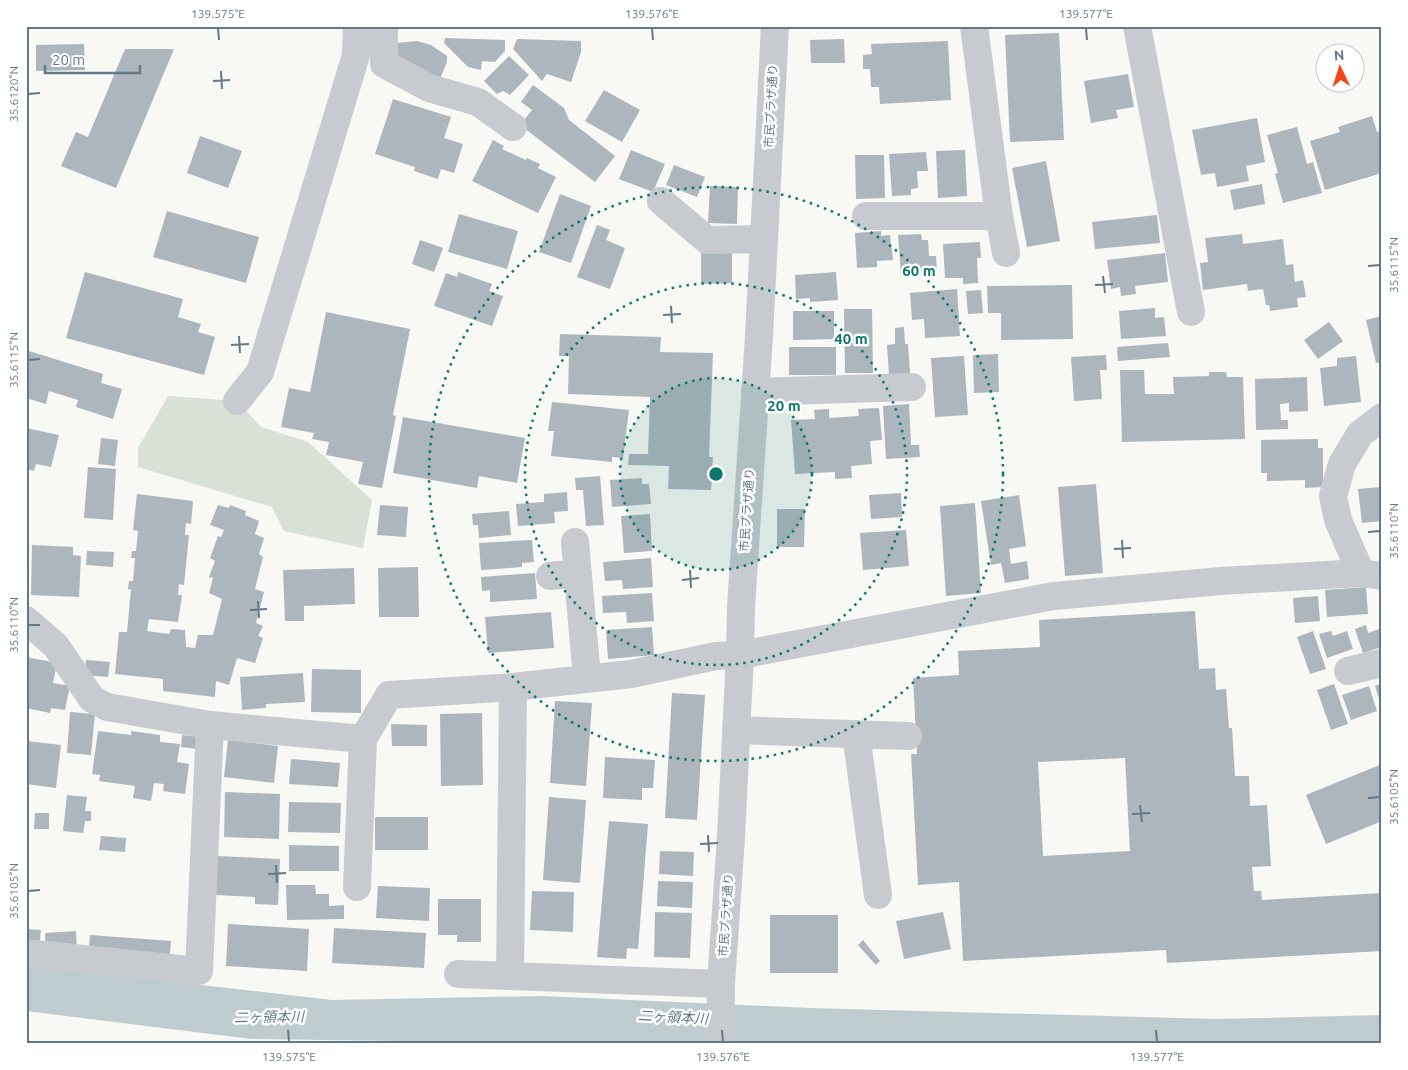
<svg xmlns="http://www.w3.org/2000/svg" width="1408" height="1070" viewBox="0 0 1408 1070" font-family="Ubuntu,'Noto Sans JP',sans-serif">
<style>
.green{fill:#d9e0d5}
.water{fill:#becbcf}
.building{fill:#acb6bc;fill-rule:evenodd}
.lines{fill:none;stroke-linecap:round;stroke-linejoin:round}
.minor{stroke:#c7cbcf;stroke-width:28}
.ticks{fill:none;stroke:#637989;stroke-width:2}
.ring{fill:none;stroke:#0f766e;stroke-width:2.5;stroke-dasharray:2.5 5}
.labels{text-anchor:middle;stroke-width:5;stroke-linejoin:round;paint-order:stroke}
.street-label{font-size:12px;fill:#637989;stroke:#fff}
.water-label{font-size:14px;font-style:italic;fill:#5f7b84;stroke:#fff}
.centre{fill:#0f766e;stroke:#fff;stroke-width:2.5}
.ring-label{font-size:15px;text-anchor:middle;font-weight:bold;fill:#0f766e;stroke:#fff;stroke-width:5;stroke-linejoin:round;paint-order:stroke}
.neatline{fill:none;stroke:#637989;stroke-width:2}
.ticks-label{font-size:12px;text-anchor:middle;fill:#637989}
</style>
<rect width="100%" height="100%" fill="#f8f8f4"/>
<path class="green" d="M168 396 237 401 261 427 308 442 372 500 363 548 284 531 272 507 138 467V448Z"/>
<path class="water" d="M26 965 332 1000 542 996 810 1008 1216 1019 1382 1015V1044H610L251 1039 26 1011Z"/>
<path class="building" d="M1059 33 1064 140 1010 142 1005 35Z
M445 38 505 40V51L495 62 482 61 481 70 468 67 444 43Z
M517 39 581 41V52L571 82 547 74 542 81 513 49Z
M844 39 845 63H811L810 40Z
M417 41 431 45 447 56V62L440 79 395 54 397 43Z
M948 41 951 100 880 104 879 87H871L870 69H863V55L872 54 871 44Z
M84 44 85 70 36 71V45Z
M125 49H174L116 188 61 166 76 132 88 137Z
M509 56 529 75 510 95 503 91 497 94 484 81Z
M1128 74 1134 107 1116 110 1118 118 1091 123 1084 81Z
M533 85 564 108 569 120 615 156 595 182 520 125 532 110 521 102Z
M604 90 640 110 622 142 585 121Z
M393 99 451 117 444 138 463 144 454 173 441 169 438 179 414 171 415 167 375 154Z
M1372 116 1377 132 1382 131V173L1325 190 1310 141 1340 132 1338 127Z
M1257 118 1265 162 1246 166 1249 181 1217 187 1215 173 1201 175 1192 130Z
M1297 127 1307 164 1313 162 1322 193 1283 203 1275 174 1278 173 1267 135Z
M200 136 242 151 228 188 187 173Z
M493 140 504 146 502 149 526 160 527 158 540 164 538 168 556 177 538 213 472 181Z
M631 150 665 164 653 192 619 179Z
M965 150 967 196 938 198 936 151Z
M926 152 928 171H917L918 188 911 189V195L892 196 889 154Z
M855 155H884L885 198 856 199Z
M1046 161 1060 241 1027 247 1012 168Z
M674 165 705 177 697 197 666 185Z
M1262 184 1265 204 1234 210 1230 190Z
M710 186 738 187 737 224 708 223Z
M560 194 591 206 571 263 539 252Z
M167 211 259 237 246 283 153 257Z
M459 214 518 231 507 269 448 252Z
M1157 215 1160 243 1095 249 1092 222Z
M597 225 610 230 606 240 625 248 610 289 577 277Z
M881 231V236L890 235 893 260 877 261V267L857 268 855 233Z
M921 234 922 240H928L929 256H936L937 273 901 275 898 235Z
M1242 234 1243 244 1283 239 1286 265 1293 264 1295 282 1303 280 1306 297 1297 298 1298 307 1270 311 1269 305H1266L1263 289 1248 291 1247 284 1203 290 1200 263 1208 262 1205 238Z
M420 240 443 248 434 272 412 264Z
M980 242 981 258H977L978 283 963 284V278H945L943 244Z
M701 251H732V283L701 284Z
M1165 253 1168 282 1135 286 1136 294 1121 296 1120 287 1111 289 1107 260Z
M85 272 183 299 178 317 201 324 198 332 215 337 204 375 66 338Z
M458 272 492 284 489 291 503 296 492 326 434 306 446 273 457 277Z
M836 272 838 300 810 302V298L796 299 795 275Z
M1072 285 1073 339 1001 340V313H988L987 286Z
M957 289 960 336 925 338 924 319 912 320 910 293Z
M981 290 983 313 968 314 966 291Z
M1155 308V318L1164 317 1166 336 1121 339 1119 311Z
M844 309H872L873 373H845Z
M793 311H834V339L793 340Z
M326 312 410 329 393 415 396 416 382 488 358 484 363 462 326 455 329 442 312 439 314 433 281 427 289 388 310 392Z
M1382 316V362L1376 363 1366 320Z
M1329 322 1343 341 1318 359 1304 340Z
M904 327 905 344H908L910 373 889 375 887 345 895 344V328Z
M560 334 661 337 660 352 713 353 709 457H713L711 490 668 489 669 466 628 465 629 454H648L650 397 568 394 569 356H559Z
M1168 343 1170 357 1118 361 1117 347Z
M789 347H836V375H789Z
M29 351 103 374 101 383 122 389 113 419 76 407 78 400 49 391 46 404 26 398V359Z
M998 354 999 392 974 393 973 355Z
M1106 355 1107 370H1100L1102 399 1074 401 1071 357Z
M964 356 968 415 935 417 931 358Z
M1356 356 1361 402 1324 406 1320 368 1337 366V358Z
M1120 370H1144L1145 394H1174L1173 377 1209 376V372H1226L1227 377H1243L1245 439 1122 442Z
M1307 377 1308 411 1289 412V403L1280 404 1281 420H1288V429L1256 430 1255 379Z
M552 402 629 410 623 458 612 457V462L551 456 554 431H548Z
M909 404 911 445H919L920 457 886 459 883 406Z
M879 408 882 440 870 441 872 464 851 466 852 478 835 479V472L795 474 791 420 815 419 814 410 829 409V418L859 416 858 409Z
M403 417 525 438 517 483 479 476 477 488 393 473Z
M26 428 59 435 51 467 36 464 34 471 26 469Z
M101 438 118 440 115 466 98 464Z
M1318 439V448H1323V487L1305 488V480L1267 481V473H1261V440Z
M88 467 116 469 113 520 84 518Z
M600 476 604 525 586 526 583 490H576L575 478Z
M642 478V484H649L651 504 612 507 610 480Z
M1096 484 1103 573 1065 576 1058 487Z
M1382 487V521L1362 523 1358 489Z
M567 492 568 511 554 512 555 523 518 526 516 504 544 502V494Z
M901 493 902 517 871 519 869 495Z
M137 494 193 501 191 524 186 523 185 535H189L184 585 179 584 178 595H182L178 622 149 619 147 631 169 634 171 629 185 630 186 647 195 648 198 635H213L222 599 209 593 213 578 209 577 215 561 210 558 218 536 221 537 224 530 210 525 218 505 229 508 230 505 246 511 245 515 259 521 255 534 264 538 259 554 263 557 255 589 264 592 256 623 263 626 258 636 263 638 255 663 237 658 229 685 216 681 215 697 163 691V679L115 674 119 632H127L131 589 128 590 129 581H133L135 558H131L132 551H136L138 531 133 530Z
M1019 495 1026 546 1009 549 1011 564 1027 561 1029 579 1005 583 1001 563 991 565 981 501Z
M975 503 981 593 946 596 940 506Z
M380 505 408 507 406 537 377 535Z
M777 509H805L804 547H777Z
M509 511 511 535 479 538 478 525H473L472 514Z
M650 514 652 551 624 553 621 516Z
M906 530 909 566 863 570 860 533Z
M532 540 534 562 522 563V567L481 570 479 543Z
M32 545 73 547V555L81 556 79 597 31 595Z
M87 551 114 552 113 567 86 565Z
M651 558 653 587 623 589 622 580 605 581 603 562Z
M418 567 419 617H379L378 568Z
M354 568 355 604 304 606V621H285L283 570Z
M535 573 537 599 490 602V590L482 591 481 577Z
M1366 587 1368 614 1327 617 1325 590Z
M652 593 654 621 627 623 626 612 603 613 602 596Z
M1318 596 1320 621 1295 623 1293 598Z
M1195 611 1199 669 1215 668 1216 690 1226 689 1229 728H1232L1235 776H1249L1250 806 1267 805 1271 866 1252 867 1254 891H1261L1262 900 1382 893V951L1167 963 1166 950 963 961 959 882 918 885 911 754H917L913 678 959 675 958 651 1040 647 1039 620ZM1125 758 1130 851 1043 856 1038 762Z
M551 612 554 648 488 653 485 617Z
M1366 625 1368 633 1382 628V647L1363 653 1355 629Z
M652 627 654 655 608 659 606 630Z
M1313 631 1326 669 1310 674 1297 637Z
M1331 631 1333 636 1347 631 1353 649 1327 658 1319 634Z
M26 657 57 663 53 683 70 686 65 710 51 708 50 713 26 708Z
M86 660 110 662 108 677 84 675Z
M312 669 361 670V713L311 712Z
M303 673 305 702 266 704V708L242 710 240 677Z
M1382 683V705H1381L1375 686Z
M1334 684 1348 724 1331 730 1317 690Z
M1369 686 1377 711 1351 720 1342 695Z
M672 693 705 695 697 820 665 818Z
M555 701 592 703 586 786 550 783Z
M70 712 95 714 91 755 67 753Z
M482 713 483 785 441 786 440 714Z
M391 724 427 725V746H392Z
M98 731 131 735V731L160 735V742L180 744 177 762 189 764 185 794 163 791 164 784 154 783 151 801 133 798 135 786 99 781 100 775 92 774Z
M182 735 200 737 198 749 181 747Z
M228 740 278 746 274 783 224 777Z
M26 741 61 745 56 788 26 784Z
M605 757 655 760 653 788H642V800L603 798Z
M291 759 340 763 338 787 289 784Z
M1382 764V821L1326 844 1306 795Z
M225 792 280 794 279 839 224 837Z
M67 795 87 797 85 811H91V821H85L83 833 63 831Z
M549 797 586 800 580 883 543 880Z
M289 802 341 803 340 833 288 832Z
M35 813H49V829H34Z
M375 817H428V850H375Z
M609 821 648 824 638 949 627 948 626 959 597 957Z
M101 836 126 838 125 852 99 850Z
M289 845 339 846V871H289Z
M660 851 694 852 693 876 659 874Z
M217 856 280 859 278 905 255 904V897L216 895Z
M658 881 693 882 692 908 657 906Z
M286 885H315L316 894H329V906L344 905V919L287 920Z
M378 886 430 888 429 921 376 918Z
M532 891 574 892 573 932 530 930Z
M438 899H481V942H457V935H438Z
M655 912 692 913 690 958 654 957Z
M943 912 951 949 904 959 896 921Z
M770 915H838V973H770Z
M228 924 309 929 307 971 226 966Z
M334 928 426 933 424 968 332 963Z
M26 929 41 930 39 948 26 946Z
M76 931 77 952 46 953 45 933Z
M90 935 171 941 169 963 88 957Z
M863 940 880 961 876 965 858 945Z"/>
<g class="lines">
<path class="minor" d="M384 26V64L429 88 478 102 513 127
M974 26 999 216 1006 253
M1137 26 1191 312
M661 201 707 240 764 239
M866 216H999
M755 392 912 387
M237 401 260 372 356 55 357 26
M575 542 587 678
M1361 573 1338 520 1333 496 1342 464 1360 434 1382 417
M550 576 578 573
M26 620 56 646 92 699 107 707 210 725 363 739 389 695 513 687 631 674 716 656 740 655 1054 596 1221 581 1361 573 1382 576
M1348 671 1382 663
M736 730 908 736
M856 734 878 895
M357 887 363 739
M26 953 199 971 210 725
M458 974 721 984
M510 976 513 687
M720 1044 721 984 731 837 740 655 741 607 759 336 775 26"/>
</g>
<path class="ticks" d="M218 28 219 40M652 28 653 40M1086 28 1087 40M221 71 222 89M213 81 230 80M28 94 40 93M1368 266 1380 265M1103 276 1105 293M1095 285 1113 284M671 306 672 323M663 315 681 314M239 336 240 353M231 345 249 344M28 360 40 359M1368 532 1380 531M1122 540 1123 558M1114 549 1131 548M690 570 691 588M682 580 699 578M258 601 259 618M250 610 267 609M28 625H40M1368 798 1380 797M1140 805 1142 822M1132 814 1150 813M708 835 709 852M700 844 718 843M276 865 277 883M268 874 286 873M28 891 40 890M288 1030 289 1042M722 1030 723 1042M1156 1030 1157 1042"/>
<circle cx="716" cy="474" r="96" fill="#0f766e" fill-opacity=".12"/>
<g class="ring">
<circle cx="716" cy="474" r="96"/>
<circle cx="716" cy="474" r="191"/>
<circle cx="716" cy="474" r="287"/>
</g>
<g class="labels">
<g class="street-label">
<text transform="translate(771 106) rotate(-87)" y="4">市民プラザ通り</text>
<text transform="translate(747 510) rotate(-86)" y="4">市民プラザ通り</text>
<text transform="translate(726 915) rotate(-86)" y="4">市民プラザ通り</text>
</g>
<g class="water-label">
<text transform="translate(269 1017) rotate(-1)" y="5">二ヶ領本川</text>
<text transform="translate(673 1017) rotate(3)" y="5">二ヶ領本川</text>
</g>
</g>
<circle cx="716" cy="474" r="8" class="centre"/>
<g class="ring-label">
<text x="919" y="276">60 m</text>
<text x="851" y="344">40 m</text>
<text x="784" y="411">20 m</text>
</g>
<rect width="1408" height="1070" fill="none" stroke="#ffffff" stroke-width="55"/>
<g transform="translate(1340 68) rotate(356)"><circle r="24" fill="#ffffff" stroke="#c1c9d0"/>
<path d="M0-4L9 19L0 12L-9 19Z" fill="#f54517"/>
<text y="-8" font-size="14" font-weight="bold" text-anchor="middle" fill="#637989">N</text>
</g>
<path d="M45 65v8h95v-8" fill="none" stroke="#637989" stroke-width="2.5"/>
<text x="52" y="65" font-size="15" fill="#637989" stroke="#ffffff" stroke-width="4" paint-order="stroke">20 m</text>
<rect x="28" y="28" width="1352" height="1014" class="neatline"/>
<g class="ticks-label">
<text x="218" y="18">139.575°E</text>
<text x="652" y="18">139.576°E</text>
<text x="1086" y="18">139.577°E</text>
<text transform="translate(14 94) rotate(-90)" y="4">35.6120°N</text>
<text transform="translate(1394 265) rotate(-90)" y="4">35.6115°N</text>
<text transform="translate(14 360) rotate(-90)" y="4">35.6115°N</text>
<text transform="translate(1394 531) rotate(-90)" y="4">35.6110°N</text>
<text transform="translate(14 625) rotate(-90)" y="4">35.6110°N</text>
<text transform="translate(1394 797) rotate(-90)" y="4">35.6105°N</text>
<text transform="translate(14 891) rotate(-90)" y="4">35.6105°N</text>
<text x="289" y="1061">139.575°E</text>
<text x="723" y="1061">139.576°E</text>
<text x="1157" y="1061">139.577°E</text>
</g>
</svg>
